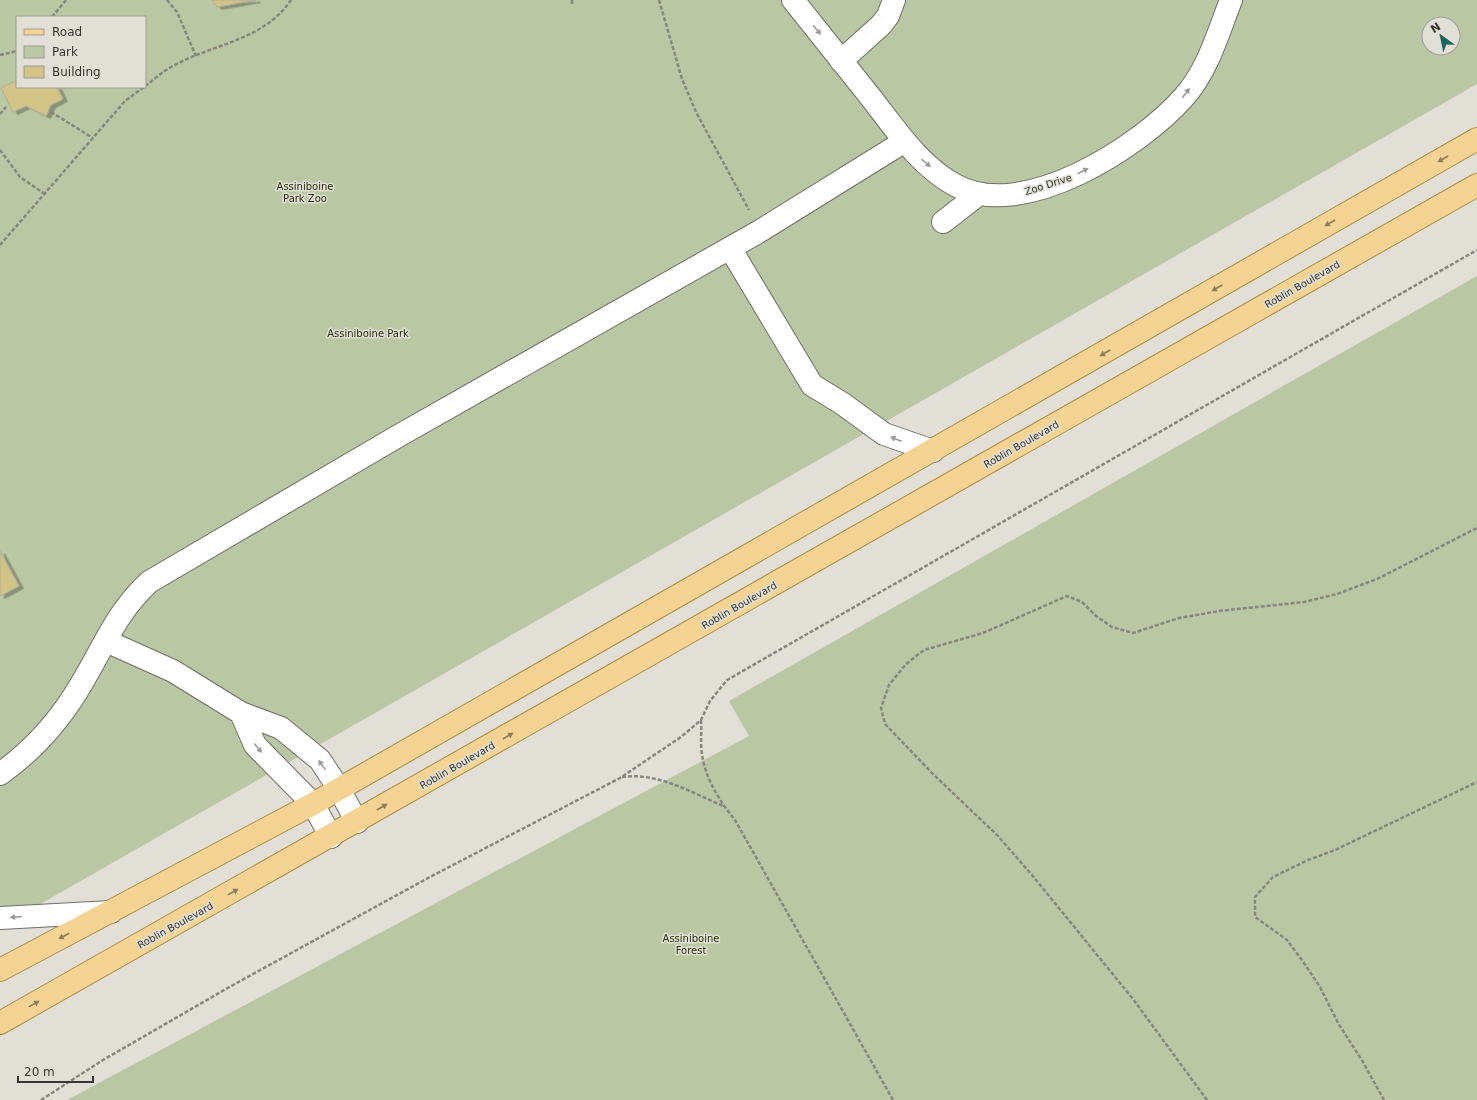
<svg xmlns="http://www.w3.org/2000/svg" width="1477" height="1100" viewBox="0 0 1477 1100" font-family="'DejaVu Sans',sans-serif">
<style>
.green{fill:#b9c7a2;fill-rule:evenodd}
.building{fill:#d2c485;stroke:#aeaca4;filter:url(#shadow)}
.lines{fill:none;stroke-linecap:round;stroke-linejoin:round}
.minor-casing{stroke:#6f6e66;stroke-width:24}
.major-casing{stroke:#ae8a42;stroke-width:24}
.path{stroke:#878680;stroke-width:2.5;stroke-dasharray:4 2;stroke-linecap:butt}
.minor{stroke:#fff;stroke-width:22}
.major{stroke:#f5d493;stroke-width:22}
.oneway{fill:#9a9a98}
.oneway2{fill:#8c7d5e}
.labels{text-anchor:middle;stroke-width:3;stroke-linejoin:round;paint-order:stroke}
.street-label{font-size:10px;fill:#363632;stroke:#e1dfd6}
.park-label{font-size:10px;fill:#243002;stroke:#e1dfd6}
</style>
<defs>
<filter id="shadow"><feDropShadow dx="4.5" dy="2.5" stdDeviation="0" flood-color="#0004"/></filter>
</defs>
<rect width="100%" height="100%" fill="#e1dfd6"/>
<path class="green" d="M0 0H1477V84L0 927ZM17 17H145V87H17ZM1429 24H1453V48H1429Z
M1477 276V1100H67L749 736 729 701Z"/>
<path class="building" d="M212 0H256L217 7Z
M17 80V87H57L63 99 51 105 46 116 26 106 13 112 1 88Z
M0 551 19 586 0 596Z"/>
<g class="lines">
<g class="minor-casing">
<path id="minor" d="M793 0C819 33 846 66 872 99 896 130 920 166 955 185 1022 223 1140 147 1184 97 1208 70 1218 33 1231 0
M841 61 881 25 888 16 894 0
M943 222 979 194
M730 248 812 385 843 404 884 434 933 451
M106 641 173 671 241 713 281 728 320 760 339 789 357 822
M241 713 255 745 313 804 331 837
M0 774C35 749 62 718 83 681 105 644 117 612 149 582L400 435 760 231 905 141
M0 918 111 912"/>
</g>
<g class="major-casing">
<path id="major" d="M0 970 313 804 1477 139
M0 1023 1477 185"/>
</g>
<path class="path" d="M167 0 177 12 196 56
M659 0 682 79 696 112 749 210
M572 4V0
M52 17 66 0
M0 55 17 51
M145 86C155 79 164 70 175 65 215 43 263 41 291 0
M51 112 93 138
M0 114 6 107
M0 150 20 177 45 194
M0 245 125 101 144 87
M701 720C702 731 700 743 702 754 705 778 720 802 735 820L893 1100
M622 777C657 772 691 792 723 806
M41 1100 103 1060 233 985 428 878 620 778 681 737 701 720 710 701 727 680 1477 250
M1207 1100 1133 999 1032 875 997 835 933 774 885 724 881 708 889 685 906 664 924 650 983 633 1067 596 1082 602 1096 616 1112 627 1133 633 1179 618 1219 611 1304 602 1337 594 1377 579 1477 528
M1384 1100 1363 1062 1338 1023 1320 987 1304 963 1287 940 1255 917V897L1273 877 1308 860 1335 850 1477 782"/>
<use href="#minor" class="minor"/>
<use href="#major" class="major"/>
</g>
<defs><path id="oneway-solid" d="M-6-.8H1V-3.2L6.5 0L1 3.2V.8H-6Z"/></defs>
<g class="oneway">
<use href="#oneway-solid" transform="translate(817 30) rotate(51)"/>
<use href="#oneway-solid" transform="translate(1186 93) rotate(-53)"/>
<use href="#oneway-solid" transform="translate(926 163) rotate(40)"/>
<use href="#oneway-solid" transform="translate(1083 171) rotate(-27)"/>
<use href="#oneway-solid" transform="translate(896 439) rotate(-159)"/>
<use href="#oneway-solid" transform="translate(258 748) rotate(50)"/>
<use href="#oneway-solid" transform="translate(322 765) rotate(-126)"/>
<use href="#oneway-solid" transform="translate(16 917) rotate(175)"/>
</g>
<g class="oneway2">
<use href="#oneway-solid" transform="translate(1443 159) rotate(150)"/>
<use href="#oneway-solid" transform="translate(1330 223) rotate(150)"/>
<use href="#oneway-solid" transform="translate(1217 288) rotate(150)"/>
<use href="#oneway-solid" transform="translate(1105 353) rotate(150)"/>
<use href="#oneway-solid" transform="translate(508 736) rotate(-30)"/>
<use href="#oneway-solid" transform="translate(382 807) rotate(-30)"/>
<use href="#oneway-solid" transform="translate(233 892) rotate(-29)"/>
<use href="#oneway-solid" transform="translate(64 936) rotate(152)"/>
<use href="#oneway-solid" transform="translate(34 1004) rotate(-29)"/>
</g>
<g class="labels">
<g class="street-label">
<text transform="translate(1048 184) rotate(-18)" y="4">Zoo Drive</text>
<text transform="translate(1302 284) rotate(-30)" y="4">Roblin Boulevard</text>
<text transform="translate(1021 444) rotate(-30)" y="4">Roblin Boulevard</text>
<text transform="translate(739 605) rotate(-30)" y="4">Roblin Boulevard</text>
<text transform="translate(457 765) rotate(-30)" y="4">Roblin Boulevard</text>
<text transform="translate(175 925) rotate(-29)" y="4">Roblin Boulevard</text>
</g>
<g class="park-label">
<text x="305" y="190">Assiniboine<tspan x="305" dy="12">Park Zoo</tspan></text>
<text x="368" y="337">Assiniboine Park</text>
<text x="691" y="942">Assiniboine<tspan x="691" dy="12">Forest</tspan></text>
</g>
</g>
<rect x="16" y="16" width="130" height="72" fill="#e1dfd6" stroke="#9d9b94"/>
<rect x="24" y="29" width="20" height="6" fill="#f5d493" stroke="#9d9b94"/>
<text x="52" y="36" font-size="12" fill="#363632">Road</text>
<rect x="24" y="46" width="20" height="12" fill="#b9c7a2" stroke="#9d9b94"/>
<text x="52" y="56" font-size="12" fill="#363632">Park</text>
<rect x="24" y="66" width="20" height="12" fill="#d2c485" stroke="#9d9b94"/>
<text x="52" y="76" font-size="12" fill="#363632">Building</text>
<g transform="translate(1441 36) rotate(327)"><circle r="19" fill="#e1dfd6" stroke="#9d9b94"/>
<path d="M0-3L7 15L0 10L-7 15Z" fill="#1a6661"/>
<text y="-6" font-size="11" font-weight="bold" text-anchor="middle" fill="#363632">N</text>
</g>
<path d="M18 1076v6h75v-6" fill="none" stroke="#363632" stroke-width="2"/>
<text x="24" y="1076" font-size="12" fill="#363632" stroke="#e1dfd6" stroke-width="3" paint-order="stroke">20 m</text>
</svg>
